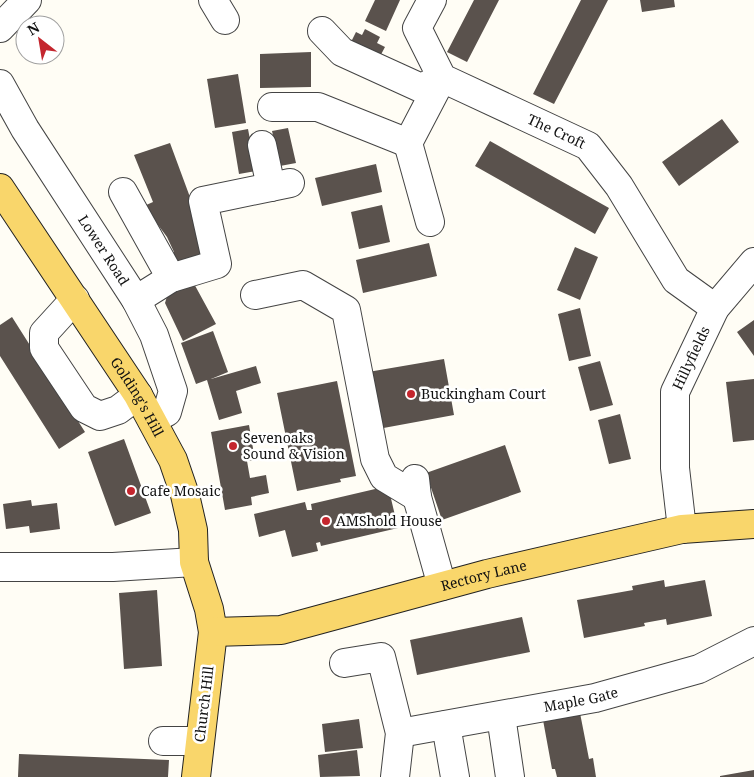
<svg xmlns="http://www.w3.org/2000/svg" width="754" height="777" viewBox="0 0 754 777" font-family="'Noto Serif',serif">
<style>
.building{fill:#5a524d}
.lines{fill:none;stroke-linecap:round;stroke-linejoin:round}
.minor-casing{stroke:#444;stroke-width:30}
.major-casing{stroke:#222;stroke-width:30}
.minor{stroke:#fff;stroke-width:28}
.major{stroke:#f9d66b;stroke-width:28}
.poi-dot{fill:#c4262e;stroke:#fff;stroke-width:2}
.labels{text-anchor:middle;stroke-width:5;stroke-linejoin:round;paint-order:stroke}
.street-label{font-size:14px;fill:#111;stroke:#fff}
.poi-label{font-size:14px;fill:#111;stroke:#fff;text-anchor:start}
</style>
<rect width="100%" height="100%" fill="#fffdf5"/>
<path class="building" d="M375 0H400L386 31 365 21Z
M474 0H499L467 62 447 52Z
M581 0H608L554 104 533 94Z
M640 0H674L675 7 642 12Z
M365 29 380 37 377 43 385 47 377 62 348 48 356 32 362 35Z
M311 52V87L260 88V54Z
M238 74 246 123 215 128 207 79Z
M722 119 739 142 679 186 662 162Z
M288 128 296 163 280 166 272 131Z
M248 129 256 171 239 174 232 132Z
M490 141 609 208 595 234 475 166Z
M170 143 211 254 174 269V252L167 237 144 206 153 202 134 155Z
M376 164 382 192 322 206 315 178Z
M382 205 390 242 359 249 351 212Z
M429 243 437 276 363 293 356 260Z
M575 247 598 257 580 300 557 290Z
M192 280 216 324 183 341 165 303 168 293Z
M580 308 591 356 569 361 558 314Z
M12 317 85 432 59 449 0 356V325Z
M754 320V356L737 332Z
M213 331 228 372 211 379 256 366 261 383 236 391 242 413 219 420 207 380 196 384 181 343Z
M444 359 454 415 378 429 368 372Z
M600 361 613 405 590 411 578 367Z
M754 379V440L733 442 726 382Z
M337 381 356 476 340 479 341 482 297 491 277 393Z
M620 414 631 459 609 464 598 420Z
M249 425 255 460 247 461 250 478 266 475 269 493 251 497 252 505 225 510 211 432Z
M124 439 151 513 115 526 88 452Z
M505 445 521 492 442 520 426 473Z
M388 486 398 528 321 546 320 542 316 543 318 551 292 557 285 530 259 537 254 514 305 502 307 510H312L311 504Z
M31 500 32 506 57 503 60 529 30 533 29 526 6 529 3 504Z
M664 580 665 587 705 580 712 616 667 625 666 619 644 623 645 626 584 638 577 600 633 590 632 586Z
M157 590 162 666 124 669 119 593Z
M522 617 530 652 417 675 410 640Z
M580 713 589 759 593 758 596 777H557L555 769H552L543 720Z
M359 719 363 748 325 752 322 724Z
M357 750 360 776 320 777 318 755Z
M19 754 169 760 168 777H18Z
M754 770V777H720V776Z"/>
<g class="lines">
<g class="minor-casing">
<g id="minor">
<path d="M213 0 225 20"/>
<path id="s1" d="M432 0 417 28 442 78 588 146 619 186 676 280 715 308"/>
<path d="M0 28 27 0"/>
<path d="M322 31 342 52 421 88 442 78"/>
<path id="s2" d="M0 84 25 129 136 300 154 335 173 391 167 412 152 420"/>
<path d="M272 107H318L408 143"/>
<path d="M262 145 271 187"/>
<path d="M123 192 171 278"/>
<path d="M430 222 408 143 442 78"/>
<path d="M255 295 303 285 346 310 375 459 384 477 417 497"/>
<path d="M75 299 44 333V348L84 408 100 416 118 410 138 395"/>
<path d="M136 300 171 278 217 264 203 201 290 183"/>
<path d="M415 479 417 497 442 586"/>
<path id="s3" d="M682 529 675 468V392L715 308 754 262"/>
<path d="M0 567H113L194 562"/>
<path d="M344 663 381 657 400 733 395 777"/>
<path d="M501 716 510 777"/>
<path d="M446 725 455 777"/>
<path id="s4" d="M400 733 595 698 699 669 754 641"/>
<path d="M163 741H199"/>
</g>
</g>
<g class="major-casing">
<g id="major">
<path id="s5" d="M0 188 138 395 173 460 185 495 193 530 194 562 209 609 213 632 196 777"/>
<path id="s6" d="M213 632 281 630 487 574 682 529 754 524"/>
</g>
</g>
<use href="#minor" class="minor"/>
<use href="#major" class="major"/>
</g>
<g class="poi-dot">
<circle cx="411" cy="394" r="5"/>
<circle cx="233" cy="446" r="5"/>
<circle cx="131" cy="491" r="5"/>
<circle cx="326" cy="521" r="5"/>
</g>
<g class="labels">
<g class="street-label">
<text dy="5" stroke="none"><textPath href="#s1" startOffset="214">The Croft</textPath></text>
<text dy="5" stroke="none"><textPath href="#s2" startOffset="196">Lower Road</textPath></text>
<text dy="5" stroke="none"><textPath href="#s3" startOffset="175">Hillyfields</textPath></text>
<text dy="5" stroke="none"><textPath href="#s5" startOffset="250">Golding's Hill</textPath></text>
<text dy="5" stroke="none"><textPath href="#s6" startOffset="278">Rectory Lane</textPath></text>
<text dy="5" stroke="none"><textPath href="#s4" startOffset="184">Maple Gate</textPath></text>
<text transform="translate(204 704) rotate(-83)" y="5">Church Hill</text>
</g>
<g class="poi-label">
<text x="421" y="399">Buckingham Court</text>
<text x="243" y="443">Sevenoaks<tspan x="243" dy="16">Sound &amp; Vision</tspan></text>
<text x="141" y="496">Cafe Mosaic</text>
<text x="336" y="526">AMShold House</text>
</g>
</g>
<g transform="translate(40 40) rotate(329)"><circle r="24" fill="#ffffff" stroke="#a0a0a0"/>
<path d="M0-4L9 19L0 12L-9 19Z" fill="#c4262e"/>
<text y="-8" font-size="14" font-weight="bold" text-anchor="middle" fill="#111111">N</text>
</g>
</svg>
